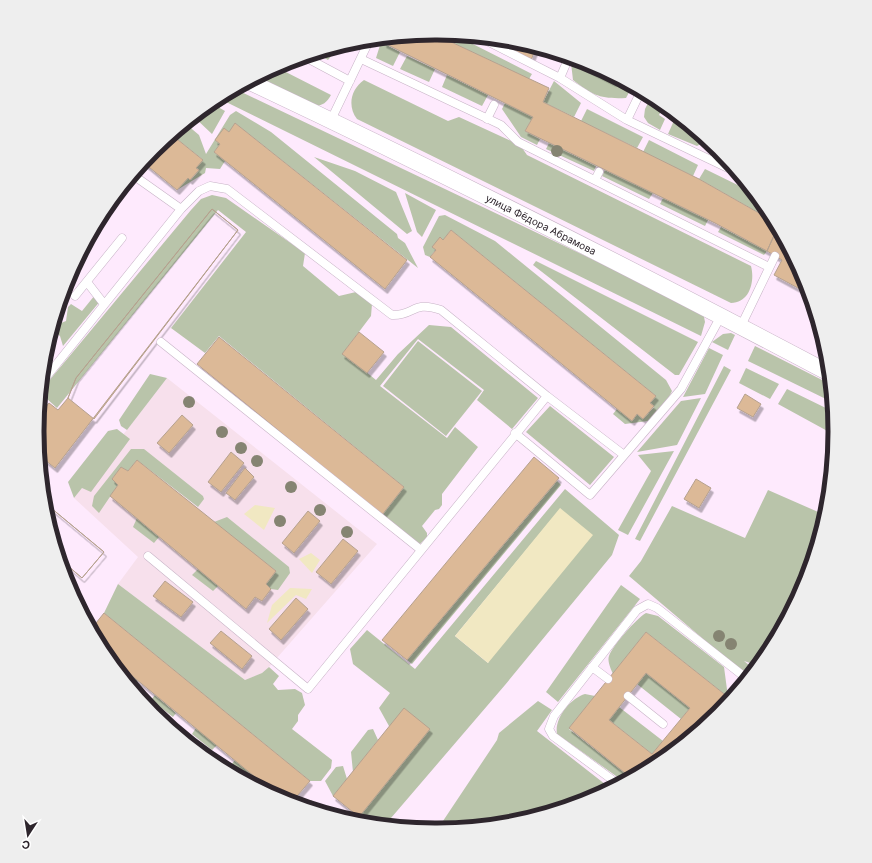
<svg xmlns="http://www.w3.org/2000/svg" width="872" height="863" viewBox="0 0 872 863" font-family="Inter,sans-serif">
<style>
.education{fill:#f7e0ec}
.green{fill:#b9c4aa;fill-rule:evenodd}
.sand{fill:#f1e8c2}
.building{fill:#dcb997;stroke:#b5a18f;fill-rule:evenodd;filter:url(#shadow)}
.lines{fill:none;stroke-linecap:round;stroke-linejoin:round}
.lane-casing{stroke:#c7b3c6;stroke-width:9}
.street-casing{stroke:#c7b3c6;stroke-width:17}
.lane{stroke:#fff;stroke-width:8}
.street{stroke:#fff;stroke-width:16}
.tree{fill:#858472}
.labels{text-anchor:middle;stroke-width:3.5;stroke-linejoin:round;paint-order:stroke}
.street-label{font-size:10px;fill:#2e262d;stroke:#fff}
.rim{fill:none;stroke:#2e262d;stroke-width:5}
</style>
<defs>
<filter id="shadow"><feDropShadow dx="2.5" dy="4.5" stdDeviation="0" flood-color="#0004"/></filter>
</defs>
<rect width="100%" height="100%" fill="#feeafd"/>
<path class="education" d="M167 378 377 544 269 667 262 673 245 680 118 584 138 557 74 498Z"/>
<path class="green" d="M432 33 455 35 532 74 529 79Z
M381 42 400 52 393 66 376 58Z
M335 48 337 49 328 60 316 53Z
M407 56 435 69 429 82 400 69Z
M573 59 581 61 580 65 614 82 616 78 632 87 626 98C601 99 593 96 573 80L571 63Z
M276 67 331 95C327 102 323 106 314 106L258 77Z
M447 75 488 95 482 106 442 87Z
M364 80 448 121 459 117 520 145 527 155 751 266C755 281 750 303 731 303L357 119C347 106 351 89 364 80Z
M554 81 581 103 574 117 543 102Z
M235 89 703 312 705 322 701 336 218 98Z
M651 97 664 105 659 115 665 119 660 130 648 123 644 117 645 109Z
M211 103 225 111 212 134 194 117Z
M505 103 533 117 525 131 540 139 537 145 521 137 502 109Z
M587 109 643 137 637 148 581 121Z
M236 111 271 132 397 234 398 238 405 243 418 268 236 124 229 132 215 140 220 144 214 152 225 161 220 169 206 168 205 173 177 190 188 178 191 180 199 170 196 168 202 159 172 135 186 124 199 135 206 154 230 115Z
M676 116 707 141 697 146 668 134Z
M649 140 698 165 693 176 643 152Z
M549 143 596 166 594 171 546 149Z
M314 157 355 171 396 192 412 231 407 234Z
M705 169 754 193 768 211 766 217 699 179Z
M605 170 653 193 649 199 602 176Z
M405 193 436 210 422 237 417 232Z
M212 195 226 198 305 253 303 266 339 296 356 292 372 304 371 316 343 353 376 380 398 354 429 325 451 327 538 398 512 429 477 400 484 390 418 339 380 386 447 438 455 427 478 447 442 494V505L439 509 435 510 422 526 427 533V537L419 545 382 515 404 487 219 336 205 353 171 328 246 232 218 210 57 408 46 398 43 388 191 210 201 199Z
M663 198 708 220 705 226 660 204Z
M445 215 495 241 666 380 672 391 668 399 648 421 625 424 613 414 617 409 632 420 637 414 643 419 654 407 650 403 656 396 451 230 430 257 425 255 423 247 439 216Z
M721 227 767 251 764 255 718 232Z
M536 261 698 342 679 375H675L533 265Z
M95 295 101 300 63 346 60 336 52 330 55 321 61 323 66 321 68 307 71 304 82 311Z
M731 333 735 335 728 350 712 342 723 334Z
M418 341 482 391 446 436 383 386Z
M755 346 830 384 832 402 748 361Z
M709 348 723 355 705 394 683 397Z
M724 366 731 370 640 541 635 539Z
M746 368 779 384 770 399 739 383Z
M150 374 167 378 127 430 121 426 119 420Z
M787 389 832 411 834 431 831 433 778 404Z
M701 398 677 445 637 452 681 401Z
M550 406 614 457 590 485 526 432Z
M117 429 130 439 91 492 82 488 74 498 68 482 108 431Z
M131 449H144L203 496 204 499 198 507 137 460 128 471 121 467 112 479 118 485 99 513 92 506 94 496Z
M674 451 628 535 618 530 651 471 638 455Z
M557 481 561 485 412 664 407 660Z
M565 489 619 535 612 555 505 685 385 825 371 824 359 817 429 729 389 726 379 708 390 693 353 664 350 649 367 630 415 669ZM561 508 488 663 455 636Z
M768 490 825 515 804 584 771 645 767 642 750 663 744 661 754 669 748 677 629 576 641 561 672 506 745 538Z
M227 517 289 567 290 573 278 590 271 589 266 584 276 571 214 522Z
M137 518 159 537 154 543 133 527Z
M198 569 218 586 213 591 192 575Z
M118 584 245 680 262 673 269 667 279 676 273 684 278 690 295 689 302 693 305 705 298 715V721L292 729 332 760 331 768 321 781H310L104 613Z
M621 585 640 599 558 702 546 692Z
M646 613 658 616 724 667 728 697 646 632 613 674C611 669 607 661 609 656 613 645 636 619 646 613Z
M116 664 138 681 133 686 115 665Z
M646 673 690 708 681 719 637 684Z
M585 694 595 696 569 729 630 777 623 781 557 734C554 718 571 698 585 694Z
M155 695 176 713 173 717 151 700Z
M538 701 552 710 537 731 610 788 588 800 514 822 437 830 497 740 499 733Z
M619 707 663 741 652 754 609 720Z
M196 728 217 745 212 750 192 734Z
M373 729 378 740 353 772 351 752 368 730Z
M235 760 256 777 252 782 231 765Z
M343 766 347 779 333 796 325 781 336 767Z
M311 800 328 813 305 806Z"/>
<path class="sand" d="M255 505 275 508 264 530 244 514Z
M560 508 593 535 488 663 455 636Z
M311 553 320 560 312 573 299 559Z
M290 588 312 589 306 599 296 595 267 623 272 605Z"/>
<path class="building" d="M432 33 549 88 543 102 699 179 773 221 777 229 767 251 715 223 525 131 533 117 384 43 386 38Z
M503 40 514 41 536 48 531 60 501 43Z
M581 61 616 78 614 82 580 65Z
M235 123 407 260 385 289 214 152 220 144 215 140 224 128 229 132Z
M172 135 203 160 196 168 199 170 190 180 188 178 177 190 144 163 154 150Z
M212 209 238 230 55 468 40 456 38 431 39 415 49 403 58 410 68 398 76 378Z
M212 209 238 230 94 419 68 398 76 378Z
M777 229 804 279 809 294 774 275 782 260 767 251Z
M451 230 656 396 650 403 654 406 643 419 637 414 632 421 430 257 436 250 432 247 440 237 443 240Z
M359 332 384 352 367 373 342 354Z
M219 337 404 487 382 515 197 364Z
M745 394 761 404 753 417 737 408Z
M182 415 193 425 169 453 157 443Z
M231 452 244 463 221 492 208 482Z
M534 457 559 478 407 660 382 640Z
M137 460 276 571 266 584 271 589 262 601 255 597 246 609 110 496 118 485 112 479 121 467 128 471Z
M245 468 254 477 235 500 226 493Z
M696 479 711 488 699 508 684 499Z
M45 503 104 552 82 578 61 560Z
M45 503 104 552 82 578 61 560Z
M308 511 320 521 294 553 282 543Z
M343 539 358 551 331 584 316 572Z
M165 581 193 602 181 617 153 596Z
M296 598 308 609 281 640 269 629Z
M104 613 310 781 292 802 283 800 108 656 92 628Z
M221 631 252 656 242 669 210 643Z
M646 632 728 697 723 702 725 704 718 713 657 763 630 777 569 728ZM646 673 690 708 652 754 609 720Z
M767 642 771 645 756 667 750 663Z
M404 708 430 729 359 817 333 796Z"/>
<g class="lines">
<g class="lane-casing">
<path id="lane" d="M479 37 560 78 627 120 736 172
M305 57 350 81
M361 59 501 125 518 142 769 267
M560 78 569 57
M487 119 494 105
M331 120 370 39
M627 120 641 91
M595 180 599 172
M181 209 199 191 210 186 227 189 392 315C415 316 412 300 441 310L547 396 624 455
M87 282 104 304
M75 296 122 238
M741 326 775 256
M161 342 421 550
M43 381 181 209 133 175
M515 433 590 495 681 389 721 316
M148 556 308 689 547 396
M592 667 608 679
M628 696 663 724
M618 784 553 736 549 729 554 716 637 610 648 604 657 608 746 678"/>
</g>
<g class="street-casing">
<g id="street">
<path id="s1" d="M250 82C445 174 638 272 829 373"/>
</g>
</g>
<use href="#lane" class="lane"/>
<use href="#street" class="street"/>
</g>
<g class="tree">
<circle cx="557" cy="151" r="6"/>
<circle cx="189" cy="402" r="6"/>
<circle cx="222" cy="432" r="6"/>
<circle cx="241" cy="448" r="6"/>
<circle cx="257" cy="461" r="6"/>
<circle cx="291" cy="487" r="6"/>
<circle cx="320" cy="510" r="6"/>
<circle cx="280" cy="521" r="6"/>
<circle cx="347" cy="532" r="6"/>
<circle cx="719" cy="636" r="6"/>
<circle cx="731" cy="644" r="6"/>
</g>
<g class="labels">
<g class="street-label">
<text dy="4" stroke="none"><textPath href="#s1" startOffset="324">улица Фёдора Абрамова</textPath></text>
</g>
</g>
<path d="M0 0H872V863H0ZM435 40H437A391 391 0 0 1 828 431V432A391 391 0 0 1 437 823H435A391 391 0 0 1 44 432V431A391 391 0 0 1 435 40Z" fill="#eee" fill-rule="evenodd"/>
<path class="rim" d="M435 40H437A391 391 0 0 1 828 431V432A391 391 0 0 1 437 823H435A391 391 0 0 1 44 432V431A391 391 0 0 1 435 40Z"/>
<g transform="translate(28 835) rotate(192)" stroke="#ffffff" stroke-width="3" paint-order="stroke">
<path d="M0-3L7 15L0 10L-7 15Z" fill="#2e262d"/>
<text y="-6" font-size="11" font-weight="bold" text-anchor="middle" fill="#2e262d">С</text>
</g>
</svg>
